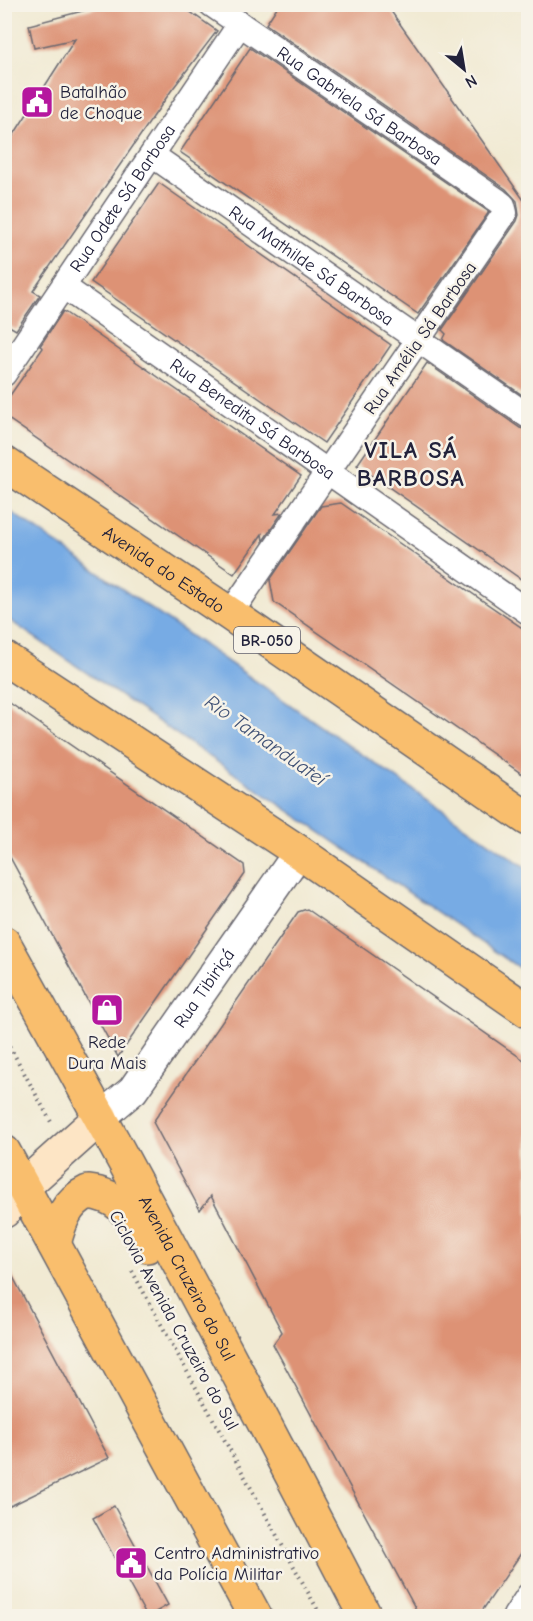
<svg xmlns="http://www.w3.org/2000/svg" width="533" height="1621" viewBox="0 0 533 1621" font-family="'Comic Neue',sans-serif">
<style>
.water{fill:#77abe4;stroke:#4c6690;stroke-width:1.5}
.building{fill:#dd9274}
.lines{fill:none;stroke-linecap:round;stroke-linejoin:round}
.minor-casing{stroke:#6a6870;stroke-width:27}
.tertiary-casing{stroke:#6a6870;stroke-width:33}
.secondary-casing{stroke:#6a6870;stroke-width:36}
.primary-casing{stroke:#6a6870;stroke-width:36}
.trunk-casing{stroke:#6a6870;stroke-width:36}
.path{stroke:#6a6870;stroke-width:4;stroke-dasharray:1.5 4.5;stroke-linecap:butt}
.minor{stroke:#fff;stroke-width:24}
.tertiary{stroke:#fff;stroke-width:30}
.secondary{stroke:#fde5c5;stroke-width:33}
.primary{stroke:#f9be6d;stroke-width:33}
.trunk{stroke:#f9be6d;stroke-width:33}
.labels{text-anchor:middle;stroke-width:5;stroke-linejoin:round;paint-order:stroke}
.shield{fill:#f7f3e8;stroke:#62616f;stroke-width:1.5}
.shield-label{font-size:16px;font-weight:bold;fill:#22223b}
.poi-label{font-size:18px;fill:#22223b;stroke:#f7f3e8;text-anchor:start}
.street-label{font-size:18px;fill:#22223b;stroke:#f7f3e8}
.water-label{font-size:20px;font-style:italic;fill:#405276;stroke:#f7f3e8}
.district-label{font-size:24px;font-weight:bold;letter-spacing:1.5px;fill:#22223b;stroke:#f7f3e8}
</style>
<rect width="100%" height="100%" fill="#f7f3e8"/>
<filter id="ink" filterUnits="userSpaceOnUse"><feTurbulence type="fractalNoise" baseFrequency=".0167" numOctaves="2"/><feDisplacementMap in="SourceGraphic" scale="12" xChannelSelector="R" yChannelSelector="G"/><feConvolveMatrix kernelMatrix="1 2 1 2 8 2 1 2 1" color-interpolation-filters="sRGB"/></filter>
<filter id="wash" filterUnits="userSpaceOnUse"><feTurbulence type="fractalNoise" baseFrequency=".008" numOctaves="4" result="noise"/><feDisplacementMap in="SourceGraphic" scale="24" xChannelSelector="R" yChannelSelector="G"/><feGaussianBlur stdDeviation="1.35" result="paint"/><feColorMatrix in="noise" values="0 0 0 0 0 0 0 0 0 0 0 0 0 0 0 0 0 1.4 0 .05"/><feComposite in="paint" operator="in"/></filter>
<g filter="url(#wash)">
<rect width="100%" height="100%" fill="#f1ead3"/>
<path class="water" d="M5 508 528 869V974L5 617Z"/>
<g id="blocks">
<path class="building" d="M109 4H179L217 31 171 91 33 291 40 295 16 330 4 323V150L75 39 34 48 29 25Z
M279 4H386L528 206V399L443 340 446 334 442 330 517 221 519 215 517 201 506 189 266 24Z
M250 48 489 212 418 314 180 152Z
M159 183 391 345 324 443 91 282Z
M63 311 301 476 275 514 282 513 263 541 262 534 234 574 4 416V404L43 348 40 346Z
M427 363 520 428 528 430V584L357 465Z
M341 503 528 632V778L274 602 270 580 321 506Z
M4 699 244 865 245 874 118 1057 4 846Z
M307 909 528 1063V1543L478 1617H420L273 1344 282 1332 211 1196 200 1210 153 1122 298 912Z
M4 1260 109 1458 4 1509Z
M114 1506 168 1605 147 1617 93 1518Z"/>
</g>
</g>
<g filter="url(#ink)">
<use href="#blocks" fill-opacity="0" stroke="#6a6870" stroke-width="1.5"/>
<g class="lines">
<g class="minor-casing">
<g id="minor">
<path id="s1" d="M211 4 498 201 503 205 505 213 230 614"/>
<path id="s2" d="M152 155 528 416"/>
<path id="s3" d="M64 287 528 612"/>
<path id="s4" d="M4 374 240 24"/>
<path d="M515 1616 528 1596"/>
</g>
</g>
<g class="tertiary-casing">
<g id="tertiary">
<path id="s5" d="M101 1117 133 1090 299 852"/>
</g>
</g>
<g class="secondary-casing">
<path id="secondary" d="M4 1211 24 1186 101 1117"/>
</g>
<g class="primary-casing">
<g id="primary">
<path id="s6" d="M4 943C128 1165 248 1390 365 1616"/>
<path d="M4 1152 255 1616"/>
<path d="M54 1244C60 1221 66 1202 88 1192 124 1196 131 1218 147 1246"/>
</g>
</g>
<g class="trunk-casing">
<g id="trunk">
<path id="s7" d="M4 463 230 614 528 819"/>
<path d="M4 658 299 852 528 1011"/>
</g>
</g>
<path class="path" d="M4 1036 51 1122
M132 1271 321 1616"/>
<use href="#minor" class="minor"/>
<use href="#tertiary" class="tertiary"/>
<use href="#secondary" class="secondary"/>
<use href="#primary" class="primary"/>
<use href="#trunk" class="trunk"/>
</g>
</g>
<defs>
<g id="civic-square" transform="scale(1.725)"><rect x="-9" y="-9" width="18" height="18" rx="4" fill="#b5179e" stroke="#f7f3e8"/><path d="M-.6-6.5H3V-4.5H.6V-3L4-1V1h2V6H-6V1h2V-1L-.6-3ZM-1.2 2.5V6h2.4V2.5Z" fill="#fff"/></g>
<g id="shop-square" transform="scale(1.725)"><rect x="-9" y="-9" width="18" height="18" rx="4" fill="#b5179e" stroke="#f7f3e8"/><path d="M-5-2.5h2.3a2.7 3.5 0 0 1 5.4 0H5L5.5 6h-11ZM-1.5-2.5h3a1.5 2.3 0 0 0-3 0Z" fill="#fff"/></g>
</defs>
<g fill-rule="evenodd">
<use href="#civic-square" x="37" y="102"/>
<use href="#shop-square" x="107" y="1010"/>
<use href="#civic-square" x="131" y="1563"/>
</g>
<g class="labels">
<rect class="shield" x="234" y="627" width="66" height="26" rx="4.5"/>
<g class="shield-label">
<text x="267" y="646">BR-050</text>
</g>
<g class="poi-label">
<text x="60" y="98">Batalhão<tspan x="60" dy="21">de Choque</tspan></text>
<text x="107" y="1048" text-anchor="middle">Rede<tspan x="107" dy="21">Dura Mais</tspan></text>
<text x="154" y="1559">Centro Administrativo<tspan x="154" dy="21">da Polícia Militar</tspan></text>
</g>
<g class="street-label">
<text dy="6" stroke="none"><textPath href="#s1" startOffset="180">Rua Gabriela Sá Barbosa</textPath></text>
<text dy="6" stroke="none"><textPath href="#s4" startOffset="212">Rua Odete Sá Barbosa</textPath></text>
<text dy="6" stroke="none"><textPath href="#s2" startOffset="194">Rua Mathilde Sá Barbosa</textPath></text>
<text transform="translate(420 338) rotate(-55)" y="6">Rua Amélia Sá Barbosa</text>
<text dy="6" stroke="none"><textPath href="#s3" startOffset="230">Rua Benedita Sá Barbosa</textPath></text>
<text dy="6" stroke="none"><textPath href="#s7" startOffset="192">Avenida do Estado</textPath></text>
<text dy="6" stroke="none"><textPath href="#s5" startOffset="166">Rua Tibiriçá</textPath></text>
<text dy="6" stroke="none"><textPath href="#s6" startOffset="382">Avenida Cruzeiro do Sul</textPath></text>
<text transform="translate(174 1320) rotate(61)" y="6">Ciclovia Avenida Cruzeiro do Sul</text>
</g>
<g class="water-label">
<text transform="translate(266 740) rotate(35)" y="7">Rio Tamanduateí</text>
</g>
<g class="district-label">
<text x="411" y="458">VILA SÁ<tspan x="411" dy="28">BARBOSA</tspan></text>
</g>
</g>
<rect width="533" height="1621" fill="none" stroke="#f7f3e8" stroke-width="24"/>
<g transform="translate(464 69) rotate(150)" stroke="#f7f3e8" stroke-width="4.5" paint-order="stroke">
<path d="M0-4.5L10 22L0 15L-10 22Z" fill="#22223b"/>
<text y="-9" font-size="16" font-weight="bold" text-anchor="middle" fill="#22223b">N</text>
</g>
</svg>
